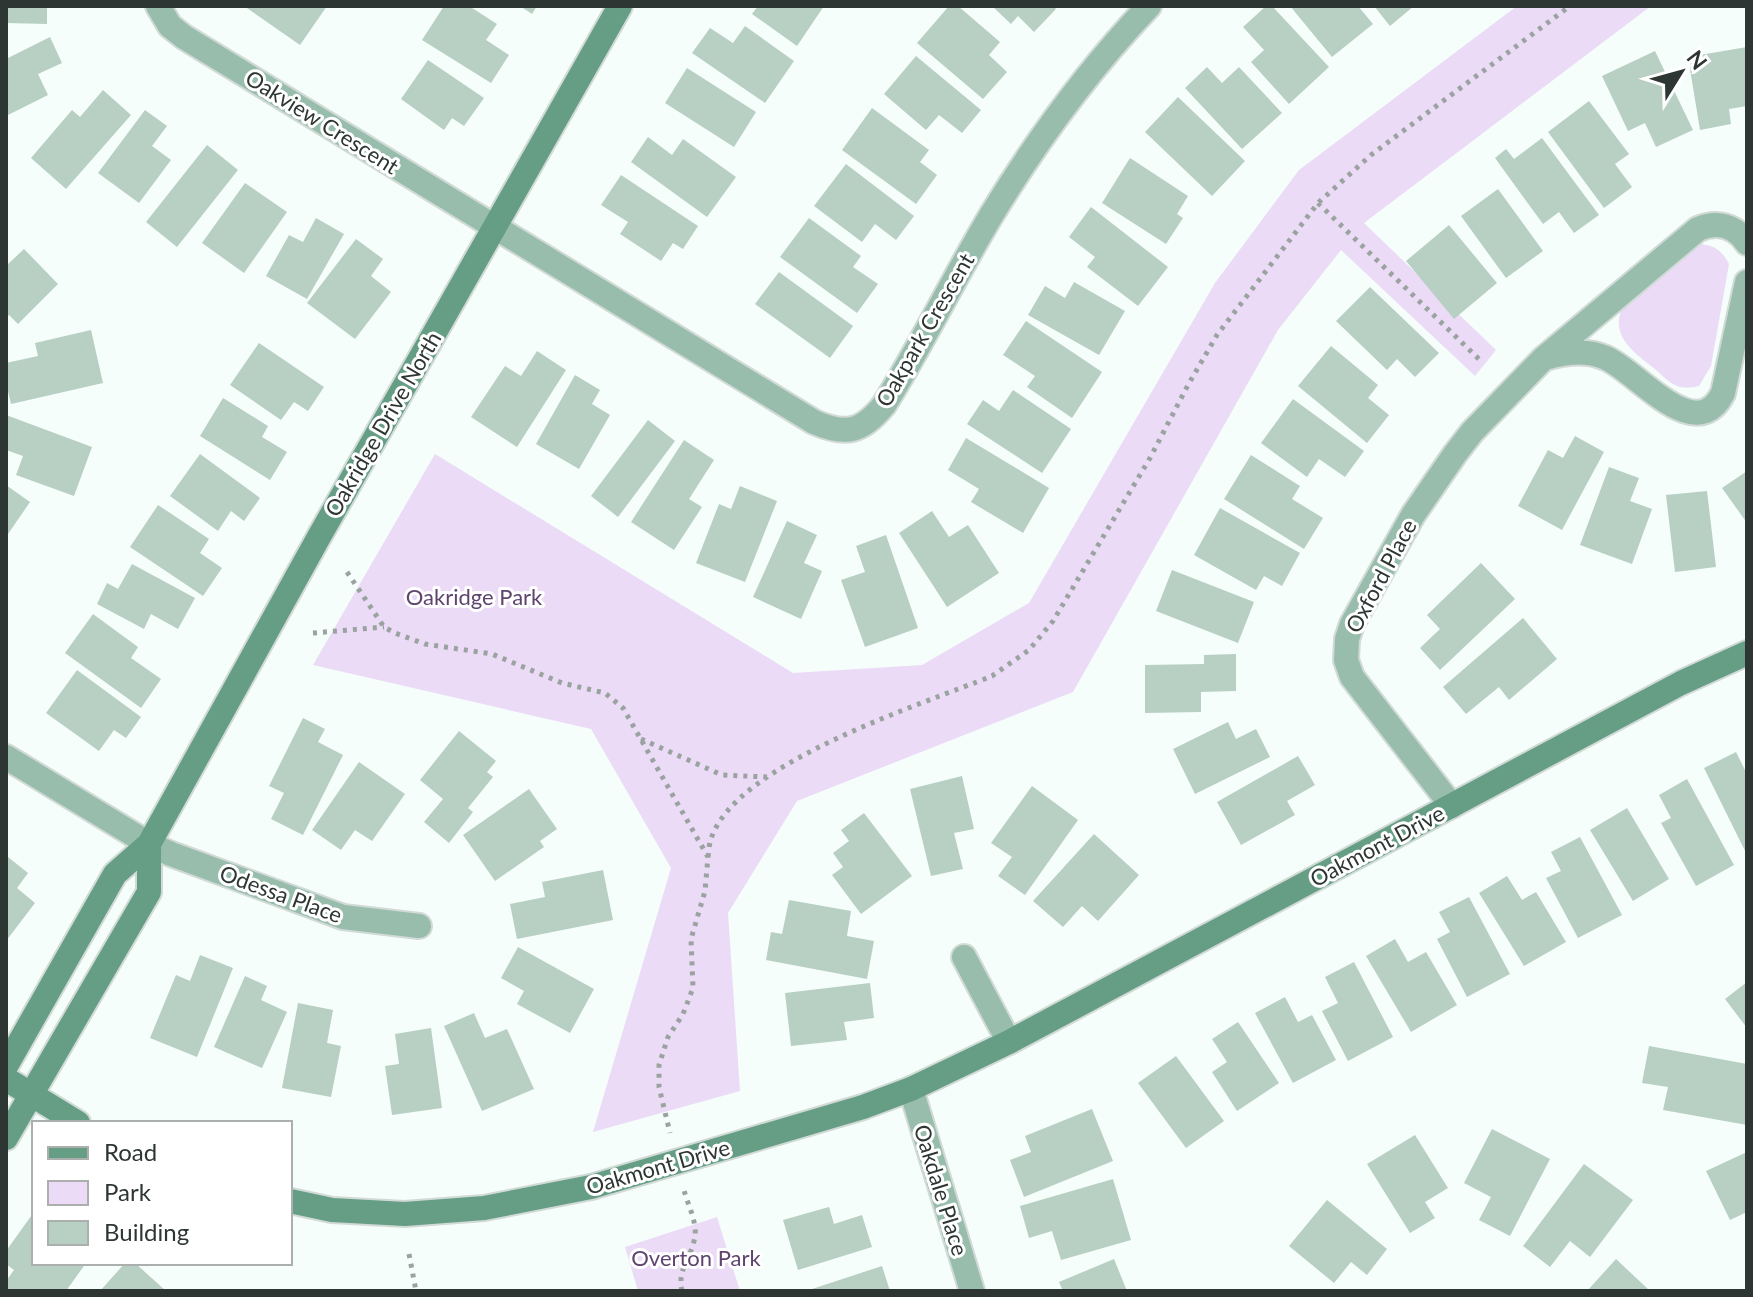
<svg xmlns="http://www.w3.org/2000/svg" width="1753" height="1297" viewBox="0 0 1753 1297" font-family="Lato,sans-serif">
<style>
.green{fill:#ebdbf7}
.building{fill:#b8cfc4}
.lines{fill:none;stroke-linecap:round;stroke-linejoin:round}
.street-casing{stroke:#d1dad6;stroke-width:28}
.secondary-casing{stroke:#d1dad6;stroke-width:28}
.path{stroke:#9aa39f;stroke-width:5;stroke-dasharray:4 6;stroke-linecap:butt}
.street{stroke:#98bdac;stroke-width:24}
.secondary{stroke:#659e85;stroke-width:24}
.labels{text-anchor:middle;stroke-width:6;stroke-linejoin:round;paint-order:stroke}
.street-label{font-size:22px;fill:#2d3632;stroke:#fff}
.park-label{font-size:22px;fill:#5e446e;stroke:#fff}
</style>
<rect width="100%" height="100%" fill="#f5fefa"/>
<path class="green" d="M1517 6H1651L1364 223 1496 350 1475 376 1341 250 1278 330 1073 692 797 801 728 913 740 1091 593 1132 671 868 591 729 313 665 435 454 793 673 922 665 1029 603 1215 283 1299 170Z
M1701 244C1716 246 1722 251 1729 264L1711 366 1699 386C1691 388 1683 389 1675 385 1668 382 1662 375 1656 370 1638 355 1611 339 1621 311 1627 295 1685 254 1701 244Z
M717 1217 740 1291H638L625 1247Z"/>
<path class="building" d="M6 6H47V24L6 23Z
M244 6H327L300 45Z
M444 6H469L497 24 486 40 509 55 491 83 422 40Z
M520 6H537L532 14Z
M758 6H824L797 46 752 14Z
M949 6H958L1000 42 989 55 1007 72 983 99 917 43Z
M992 6H1053L1056 9 1034 32 1018 16 1011 24Z
M1266 6H1272L1329 67 1289 104 1251 62 1264 50 1243 27Z
M1290 6H1358L1373 24 1332 57Z
M1374 6H1414L1390 26Z
M745 26 794 61 765 103 692 53 710 28 733 43Z
M50 37 62 63 38 74 48 95 6 116V59Z
M1747 47V106L1729 109 1731 124 1700 130 1688 57Z
M1655 51 1693 130 1656 147 1645 123 1628 131 1602 76Z
M916 56 981 110 962 133 939 115 926 130 884 94Z
M428 60 484 98 464 126 452 118 444 130 401 99Z
M1207 67 1222 83 1239 67 1282 113 1242 149 1185 88Z
M687 68 756 112 734 147 665 103Z
M103 90 131 115 66 189 31 158 72 110 80 117Z
M1178 97 1245 161 1212 196 1145 132Z
M1589 101 1629 154 1615 164 1632 187 1604 208 1548 132Z
M872 108 929 150 920 162 937 175 916 204 842 150Z
M145 110 167 126 152 146 171 160 139 203 98 173Z
M648 137 672 155 683 139 736 177 707 217 631 162Z
M1542 138 1599 215 1574 233 1559 212 1543 224 1495 158 1506 149 1514 159Z
M207 145 238 170 177 247 146 222Z
M1130 158 1188 196 1177 214 1183 218 1166 244 1102 203Z
M846 164 914 216 896 240 875 224 862 242 814 206Z
M621 175 698 226 683 249 673 243 661 261 620 234 628 222 601 205Z
M245 183 287 212 244 273 202 243Z
M1498 189 1543 251 1506 278 1461 216Z
M1091 207 1168 267 1138 306 1087 267 1095 257 1069 237Z
M316 218 344 234 307 299 266 276 289 235 303 242Z
M809 218 861 256 853 267 878 284 857 313 780 257Z
M1449 225 1497 283 1454 319 1406 261Z
M356 239 383 259 371 276 391 292 355 339 307 303Z
M24 249 58 284 18 324 9 315 6 318V266Z
M779 272 853 326 830 358 755 304Z
M1074 282 1125 311 1099 355 1028 315 1045 286 1065 298Z
M1370 287 1439 353 1415 377 1397 359 1387 370 1336 321Z
M1026 321 1102 372 1072 418 1027 387 1035 376 1003 355Z
M91 330 103 383 11 404 6 383V363L38 356 35 343Z
M259 343 324 387 308 411 294 402 281 420 230 385Z
M1331 346 1378 385 1368 398 1389 415 1367 443 1298 386Z
M537 351 566 370 517 447 471 417 505 366 521 376Z
M575 375 600 390 592 404 610 415 579 469 536 444Z
M1013 390 1071 429 1042 473 967 424 983 400 999 411Z
M223 398 268 426 262 437 287 452 270 480 200 436Z
M1293 399 1364 451 1345 477 1319 459 1307 477 1261 443Z
M6 415 92 447 74 496 16 475 23 456 6 450Z
M648 420 675 441 618 517 591 496Z
M1575 436 1604 452 1562 530 1518 506 1548 450 1563 458Z
M966 438 1049 488 1023 533 971 502 979 489 948 470Z
M684 440 714 460 689 499 702 507 674 550 631 522Z
M200 454 260 498 244 521 231 511 218 531 170 496Z
M1251 455 1300 486 1292 499 1323 518 1304 549 1224 499Z
M1609 467 1639 478 1630 501 1652 509 1632 564 1580 545Z
M1747 471V523L1722 488Z
M6 485 30 502 6 537Z
M740 486 777 501 745 582 696 563 719 504 731 509Z
M1707 491 1716 567 1675 572 1666 495Z
M158 505 209 539 200 553 222 568 203 596 130 547Z
M1220 508 1300 553 1282 586 1264 576 1256 590 1194 555Z
M932 511 949 537 968 525 999 573 947 607 899 533Z
M787 521 817 535 804 563 822 571 801 619 753 597Z
M886 535 918 628 865 647 841 580 865 572 856 546Z
M1481 563 1515 599 1440 670 1420 648 1440 629 1427 615Z
M132 564 195 598 178 629 151 614 144 629 97 604 107 583 118 589Z
M1172 570 1254 602 1238 643 1156 611Z
M93 614 138 647 131 658 161 679 141 708 65 653Z
M1523 618 1557 659 1509 700 1499 687 1466 714 1443 687Z
M1236 654V691L1201 692V712L1145 713V665L1204 664V655Z
M77 670 141 717 126 738 114 730 99 751 46 713Z
M303 718 325 729 318 742 343 755 303 835 271 819 284 793 269 786Z
M1228 722 1236 739 1256 729 1270 757 1195 794 1173 749Z
M459 731 496 761 487 772 493 777 468 808 473 812 449 843 424 822 443 799 420 780Z
M1736 752 1747 774V855L1704 768Z
M1298 756 1315 785 1287 801 1295 815 1241 845 1217 802Z
M359 762 405 794 372 841 355 830 341 850 312 830Z
M962 776 974 829 954 833 963 869 931 876 910 789Z
M1687 779 1734 865 1696 886 1661 823 1671 818 1659 795Z
M1032 786 1078 820 1025 895 998 876 1012 857 991 843Z
M529 789 557 829 540 841 544 847 495 881 463 835Z
M1627 808 1669 879 1633 901 1590 830Z
M864 813 912 876 861 914 832 875 843 867 833 853 849 841 841 830Z
M1094 834 1139 875 1098 921 1082 906 1063 927 1033 901Z
M1580 837 1622 915 1578 938 1546 878 1561 871 1551 852Z
M8 857 28 873 17 888 35 903 6 941Z
M603 870 613 920 517 939 510 904 545 897 542 882Z
M1507 876 1522 900 1536 892 1566 942 1524 966 1479 893Z
M1469 897 1510 974 1467 997 1437 939 1450 932 1439 912Z
M789 900 851 911 847 936 874 941 867 979 766 960 771 932 782 934Z
M1395 939 1408 962 1426 952 1457 1005 1411 1032 1366 956Z
M518 947 594 989 570 1033 517 1004 524 991 501 978Z
M200 955 233 968 197 1057 150 1038 176 975 190 981Z
M1354 962 1393 1037 1348 1061 1322 1011 1338 1003 1325 977Z
M245 976 267 986 261 1000 287 1012 262 1068 214 1047Z
M1747 982V1028L1725 999Z
M870 983 874 1018 844 1022 847 1040 791 1046 785 993Z
M1285 997 1298 1022 1312 1015 1336 1060 1293 1083 1255 1013Z
M298 1003 333 1010 327 1043 341 1046 331 1097 282 1088Z
M474 1013 485 1038 507 1029 534 1089 482 1111 444 1026Z
M1238 1022 1279 1083 1237 1111 1212 1072 1227 1062 1212 1039Z
M431 1028 442 1108 392 1115 385 1066 399 1064 395 1034Z
M1649 1046 1747 1064V1125L1663 1110 1668 1087 1642 1083Z
M1176 1056 1224 1121 1186 1148 1138 1083Z
M1092 1109 1113 1161 1024 1197 1010 1160 1031 1152 1025 1136Z
M1492 1129 1550 1159 1510 1236 1479 1220 1491 1197 1464 1183Z
M1415 1135 1448 1188 1425 1202 1435 1218 1410 1233 1367 1164Z
M1747 1152V1212L1730 1220 1706 1171Z
M1584 1164 1633 1200 1590 1257 1570 1241 1550 1267 1523 1246Z
M1113 1179 1131 1240 1061 1260 1052 1231 1029 1238 1020 1206Z
M1327 1200 1387 1249 1367 1275 1351 1262 1334 1283 1289 1246Z
M829 1207 834 1224 862 1215 872 1247 798 1270 783 1220Z
M34 1212V1263H86L66 1291H6V1281L14 1270 6 1264V1251Z
M1114 1259 1127 1291H1063L1059 1282Z
M1616 1259 1650 1291H1587Z
M125 1263H135L166 1291H100Z
M882 1266 890 1291H809V1290Z"/>
<g class="lines">
<g class="street-casing">
<path id="street" d="M158 6 170 26 184 37 814 422C846 436 862 432 884 405 923 343 954 277 992 214 1037 140 1089 69 1149 6
M1545 358C1565 352 1587 349 1606 358 1638 372 1696 448 1723 393L1747 282
M6 757 149 844 171 854 343 917 419 926
M1452 806 1352 677 1346 660 1347 639 1352 624 1413 515 1455 454 1472 432 1543 359 1698 229C1717 221 1735 225 1747 243
M964 957 1009 1042
M911 1089 972 1291"/>
</g>
<g class="secondary-casing">
<path id="secondary" d="M6 1066 115 874 149 844 320 535 620 6
M6 1079 78 1123
M6 1138 149 892V844
M290 1201 332 1210 405 1214 484 1208 591 1187 863 1107 911 1089 1009 1042 1681 683 1747 653"/>
</g>
<path class="path" d="M1318 203 1483 363
M347 572 384 627 395 633 425 644 492 654 562 683 605 693 623 708 708 857 705 891 691 939 693 988 683 1014 668 1037 659 1065V1087L670 1133
M313 633 384 627
M641 739 722 775 767 777
M708 857C709 851 709 844 711 839 735 763 923 704 992 676L1029 650 1053 621 1150 458 1188 385 1217 335 1318 203 1371 155 1570 6
M409 1254 416 1291
M682 1291C677 1270 690 1260 694 1241 699 1225 688 1206 684 1190"/>
<use href="#street" class="street"/>
<use href="#secondary" class="secondary"/>
</g>
<g class="labels">
<g class="street-label">
<text transform="translate(322 122) rotate(32)" y="8">Oakview Crescent</text>
<text transform="translate(925 330) rotate(-60)" y="8">Oakpark Crescent</text>
<text transform="translate(383 424) rotate(-60)" y="8">Oakridge Drive North</text>
<text transform="translate(1381 576) rotate(-62)" y="8">Oxford Place</text>
<text transform="translate(1377 846) rotate(-28)" y="8">Oakmont Drive</text>
<text transform="translate(281 894) rotate(20)" y="8">Odessa Place</text>
<text transform="translate(658 1167) rotate(-16)" y="8">Oakmont Drive</text>
<text transform="translate(941 1190) rotate(73)" y="8">Oakdale Place</text>
</g>
<g class="park-label">
<text x="474" y="605">Oakridge Park</text>
<text x="696" y="1266">Overton Park</text>
</g>
</g>
<rect width="1753" height="1297" fill="none" stroke="#2d3632" stroke-width="16"/>
<rect x="32" y="1121" width="260" height="144" fill="#ffffff" stroke="#abafad" stroke-width="2"/>
<rect x="48" y="1147" width="40" height="12" fill="#659e85" stroke="#abafad" stroke-width="2"/>
<text x="104" y="1161" font-size="24" fill="#2d3632">Road</text>
<rect x="48" y="1181" width="40" height="24" fill="#ebdbf7" stroke="#abafad" stroke-width="2"/>
<text x="104" y="1201" font-size="24" fill="#2d3632">Park</text>
<rect x="48" y="1221" width="40" height="24" fill="#b8cfc4" stroke="#abafad" stroke-width="2"/>
<text x="104" y="1241" font-size="24" fill="#2d3632">Building</text>
<g transform="translate(1681 72) rotate(53)" stroke="#ffffff" stroke-width="6" paint-order="stroke">
<path d="M0-6L14 30L0 20L-14 30Z" fill="#2d3632"/>
<text y="-12" font-size="22" font-weight="bold" text-anchor="middle" fill="#2d3632">N</text>
</g>
</svg>
